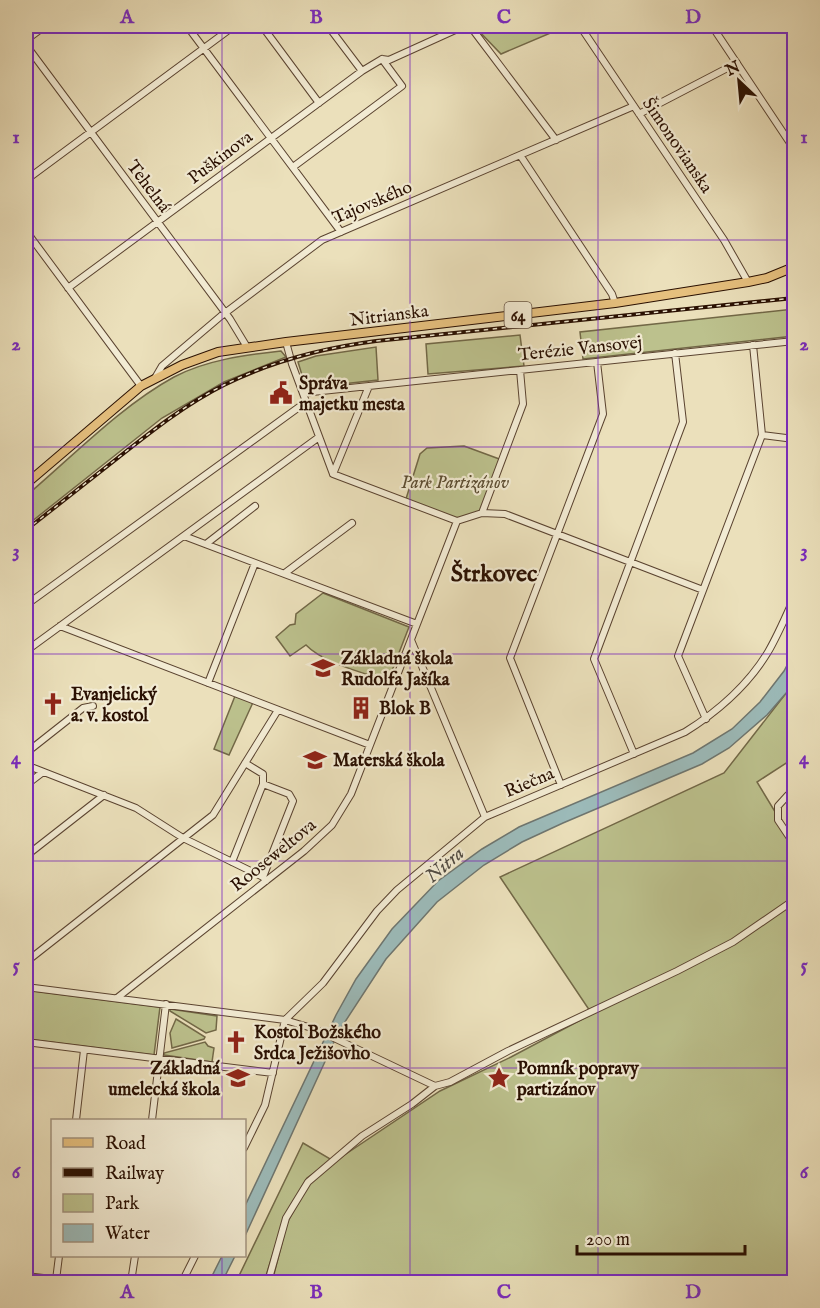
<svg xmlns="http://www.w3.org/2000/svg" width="820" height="1308" viewBox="0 0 820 1308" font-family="'IM FELL English',serif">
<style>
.green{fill:#bcc18d;stroke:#726847;stroke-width:1.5}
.water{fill:#9cbbba;stroke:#6e7670;stroke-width:1.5}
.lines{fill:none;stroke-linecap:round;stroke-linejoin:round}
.minor-casing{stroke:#5a4330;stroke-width:8}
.major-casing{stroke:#290f01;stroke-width:10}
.minor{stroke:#f2ebd3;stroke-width:6}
.major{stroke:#e6c07e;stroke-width:8}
.rail-casing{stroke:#290f01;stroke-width:4}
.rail{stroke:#f2ebd3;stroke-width:1.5;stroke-dasharray:4.5;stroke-linecap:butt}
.grid{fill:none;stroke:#7b2cbf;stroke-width:1.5;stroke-opacity:0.55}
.labels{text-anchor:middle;stroke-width:4.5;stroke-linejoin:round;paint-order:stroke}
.shield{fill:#f2ebd3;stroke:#655140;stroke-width:1.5}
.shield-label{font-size:16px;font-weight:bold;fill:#290f01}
.street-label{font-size:18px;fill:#290f01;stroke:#f2ebd3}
.poi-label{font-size:18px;font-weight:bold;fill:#290f01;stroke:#f2ebd3;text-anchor:start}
.park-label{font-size:18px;font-style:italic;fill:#5c4d32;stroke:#f2ebd3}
.water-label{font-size:20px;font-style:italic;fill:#514b42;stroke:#f2ebd3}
.district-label{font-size:24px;font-weight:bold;fill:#290f01;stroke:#f2ebd3}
.neatline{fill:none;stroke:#7b2cbf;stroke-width:2}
.grid-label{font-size:20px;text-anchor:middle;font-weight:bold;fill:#7b2cbf}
</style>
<rect width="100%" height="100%" fill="#ebe0bb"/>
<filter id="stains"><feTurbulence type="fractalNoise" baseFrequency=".00333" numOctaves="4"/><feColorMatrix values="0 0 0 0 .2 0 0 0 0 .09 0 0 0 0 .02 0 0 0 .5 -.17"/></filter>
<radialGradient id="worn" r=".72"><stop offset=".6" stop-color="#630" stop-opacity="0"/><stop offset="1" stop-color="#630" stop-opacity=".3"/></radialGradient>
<path class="green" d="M474 26H567L501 54Z
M794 309V336L583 359 580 332Z
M520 335 524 366 428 374 426 344Z
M376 347 378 380 306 388 298 362 316 356Z
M281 351 286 357 224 382 162 418 26 526V496C72 457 121 406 174 377 206 360 245 355 281 351Z
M464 446 502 460 482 513 457 521 405 502 420 454 427 448Z
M323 593 409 627 388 681C364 673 323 663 306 645L290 656 276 637 290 625 295 624 296 614Z
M794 683V758L757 782 794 843V1282H272L287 1223 309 1183 334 1162 440 1091 511 1057 592 1014 500 877 724 773Z
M237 691 255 698 229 755 214 749Z
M26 990 160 1007 154 1055 26 1039Z
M170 1009 217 1016 216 1030 206 1033 170 1011Z
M176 1019 205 1037 204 1039 172 1048 170 1033Z
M205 1042 208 1046 214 1048 212 1062 164 1055V1053Z
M303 1143 332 1160 307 1178 285 1216 264 1282H236Z"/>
<path class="water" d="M794 652V680L787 692 767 715 729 748 702 764 563 823 522 842 484 865 437 902 386 959 339 1031 245 1236 244 1208 336 1015 356 979 392 929 438 881 482 849 519 827 693 753 732 729 760 702 784 671Z
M222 1256H235L222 1282H209Z"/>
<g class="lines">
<g class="minor-casing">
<path id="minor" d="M187 26 341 232
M262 26 319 103
M328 26 362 71
M470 26 556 140
M580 26 724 240 748 282
M712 26 794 149
M26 40 45 26
M26 45 230 319 247 347
M639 114 737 63
M520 155 612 294 615 303
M293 167 402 86 382 59
M26 180 234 26
M26 231 141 386
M68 288 362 71 382 59 389 60 464 26
M286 342 292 364 333 474 457 521
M155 378 162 366 221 316 322 240 634 106
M303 393 794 341
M762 435 794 439
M333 474 369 386
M482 513 523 404 520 370
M457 521 482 513 505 514 703 590
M184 536 417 624
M206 544 255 506
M285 573 352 523
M26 605 306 402
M60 626 370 745
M411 640 485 817
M26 651 319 437
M208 683 255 563
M706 719 678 656 762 435 753 345
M26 753 83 708 93 706
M634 754 594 659 683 422 675 353
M26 765 136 808 183 838 263 877 266 881
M263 784 289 794 293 801 263 877
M26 785 43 772
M561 785 510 658 603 414 597 362
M794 795H788L778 806V820L794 844
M26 856 104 795
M232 862 263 784V774L245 763
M26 962 213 815 278 710
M26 987 285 1020 315 1029 435 1086
M117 998 304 851 332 825 351 794 457 521
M285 1020 323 983 377 911 397 890 485 817 685 732C717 712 748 685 768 652 778 635 786 616 794 598
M26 1042 273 1073
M76 1120 84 1050
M152 1120 166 1004
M244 1148 265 1105 285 1020
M26 1276 78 1282
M56 1280 59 1256
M131 1282 135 1256
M182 1282 195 1256
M268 1282 286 1218 308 1182 362 1136 412 1104 435 1086 450 1082 508 1051 677 971 733 942 794 900"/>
</g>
<g class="major-casing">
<path id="major" d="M26 484 141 386 182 365 218 352 286 342 615 303 748 282 767 278 794 267"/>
</g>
<use href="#minor" class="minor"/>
<use href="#major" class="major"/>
<g class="rail-casing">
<path id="rail" d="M26 530C57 506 88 481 119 457 152 431 186 404 224 385 272 361 323 348 376 341L794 298"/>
</g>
<use href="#rail" class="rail"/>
</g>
<path class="grid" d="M222 26V1120M410 26V1282M598 26V1282M26 240H794M26 447H794M26 654H794M26 861H794M26 1068H794M222 1256V1282"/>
<defs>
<g id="civic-bare" transform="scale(1.8)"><path d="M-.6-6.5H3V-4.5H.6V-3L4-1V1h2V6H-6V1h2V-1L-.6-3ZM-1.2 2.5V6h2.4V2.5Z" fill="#8f2418" stroke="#f2ebd3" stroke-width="2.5" paint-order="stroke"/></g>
<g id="school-bare" transform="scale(1.8)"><path d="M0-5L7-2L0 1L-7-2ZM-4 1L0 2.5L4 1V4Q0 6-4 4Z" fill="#8f2418" stroke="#f2ebd3" stroke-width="2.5" paint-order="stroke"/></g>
<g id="church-bare" transform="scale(1.8)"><path d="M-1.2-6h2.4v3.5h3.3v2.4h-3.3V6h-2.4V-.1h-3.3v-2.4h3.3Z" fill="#8f2418" stroke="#f2ebd3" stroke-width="2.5" paint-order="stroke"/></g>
<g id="building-bare" transform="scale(1.8)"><path d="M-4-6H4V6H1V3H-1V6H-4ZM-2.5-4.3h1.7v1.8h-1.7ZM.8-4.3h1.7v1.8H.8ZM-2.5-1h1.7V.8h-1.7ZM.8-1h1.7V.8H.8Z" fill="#8f2418" stroke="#f2ebd3" stroke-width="2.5" paint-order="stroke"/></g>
<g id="sight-bare" transform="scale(1.8)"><path d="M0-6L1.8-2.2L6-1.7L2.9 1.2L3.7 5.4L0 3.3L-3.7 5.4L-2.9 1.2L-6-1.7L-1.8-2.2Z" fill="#8f2418" stroke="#f2ebd3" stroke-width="2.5" paint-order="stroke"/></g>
</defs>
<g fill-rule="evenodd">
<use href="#civic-bare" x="281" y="393"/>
<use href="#school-bare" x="323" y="668"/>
<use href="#church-bare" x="53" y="704"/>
<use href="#building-bare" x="361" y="708"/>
<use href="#school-bare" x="315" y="760"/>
<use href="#church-bare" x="236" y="1042"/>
<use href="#school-bare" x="238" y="1078"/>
<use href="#sight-bare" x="499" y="1078"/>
</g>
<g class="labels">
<rect class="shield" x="504.5" y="302" width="27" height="26" rx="4.5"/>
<g class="shield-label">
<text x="518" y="321">64</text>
</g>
<g class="street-label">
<text transform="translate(678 145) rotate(56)" y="6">Šimonovianska</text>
<text transform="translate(220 157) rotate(-37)" y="6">Puškinova</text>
<text transform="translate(149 186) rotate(53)" y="6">Tehelná</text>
<text transform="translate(372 202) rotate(-23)" y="6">Tajovského</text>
<text transform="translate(389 315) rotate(-7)" y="6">Nitrianska</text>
<text transform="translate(580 348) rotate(-6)" y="6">Terézie Vansovej</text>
<text transform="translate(529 782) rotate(-23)" y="6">Riečna</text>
<text transform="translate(273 855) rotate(-39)" y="6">Rooseweltova</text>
</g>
<g class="poi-label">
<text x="299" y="389">Správa<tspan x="299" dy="21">majetku mesta</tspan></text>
<text x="341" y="664">Základná škola<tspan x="341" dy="21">Rudolfa Jašíka</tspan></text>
<text x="71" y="700">Evanjelický<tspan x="71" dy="21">a. v. kostol</tspan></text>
<text x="379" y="714">Blok B</text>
<text x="333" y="766">Materská škola</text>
<text x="254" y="1038">Kostol Božského<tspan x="254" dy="21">Srdca Ježišovho</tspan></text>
<text x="220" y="1074" text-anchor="end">Základná<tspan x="220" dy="21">umelecká škola</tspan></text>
<text x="517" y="1074">Pomník popravy<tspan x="517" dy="21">partizánov</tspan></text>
</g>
<g class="park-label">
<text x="455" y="488">Park Partizánov</text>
</g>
<g class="water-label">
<text transform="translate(444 864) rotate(-41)" y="7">Nitra</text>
</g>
<g class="district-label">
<text x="494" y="581">Štrkovec</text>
</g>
</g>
<rect width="820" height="1308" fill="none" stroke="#ebe0bb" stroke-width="66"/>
<rect x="51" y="1119" width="195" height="138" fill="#f2ebd3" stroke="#a2937f" stroke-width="1.5"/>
<rect x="63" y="1138" width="30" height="9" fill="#e6c07e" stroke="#a2937f" stroke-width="1.5"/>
<text x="105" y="1149" font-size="18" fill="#290f01">Road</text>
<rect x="63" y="1168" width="30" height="9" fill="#290f01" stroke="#a2937f" stroke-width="1.5"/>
<text x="105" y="1179" font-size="18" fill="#290f01">Railway</text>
<rect x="63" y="1194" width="30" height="18" fill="#bcc18d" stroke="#a2937f" stroke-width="1.5"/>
<text x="105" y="1209" font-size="18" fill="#290f01">Park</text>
<rect x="63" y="1224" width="30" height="18" fill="#9cbbba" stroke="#a2937f" stroke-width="1.5"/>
<text x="105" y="1239" font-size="18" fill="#290f01">Water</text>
<g transform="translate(739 81) rotate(334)" stroke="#f2ebd3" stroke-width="4.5" paint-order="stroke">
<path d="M0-4.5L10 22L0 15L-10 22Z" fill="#290f01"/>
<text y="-9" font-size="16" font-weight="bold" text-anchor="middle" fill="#290f01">N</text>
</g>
<path d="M577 1245v9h168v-9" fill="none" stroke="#290f01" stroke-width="3"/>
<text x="586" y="1245" font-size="18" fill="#290f01" stroke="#f2ebd3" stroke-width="4.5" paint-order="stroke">200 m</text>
<rect x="33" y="33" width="754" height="1242" class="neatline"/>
<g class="grid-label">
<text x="127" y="23">A</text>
<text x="316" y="23">B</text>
<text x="504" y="23">C</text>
<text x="693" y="23">D</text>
<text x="16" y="143">1</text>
<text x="804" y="143">1</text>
<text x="16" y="350">2</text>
<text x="804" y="350">2</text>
<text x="16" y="557">3</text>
<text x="804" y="557">3</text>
<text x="16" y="764">4</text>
<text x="804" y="764">4</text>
<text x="16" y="971">5</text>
<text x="804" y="971">5</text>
<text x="16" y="1178">6</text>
<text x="804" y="1178">6</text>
<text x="127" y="1298">A</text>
<text x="316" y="1298">B</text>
<text x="504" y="1298">C</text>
<text x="693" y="1298">D</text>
</g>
<rect width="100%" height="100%" filter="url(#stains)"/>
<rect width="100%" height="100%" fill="url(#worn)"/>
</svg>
